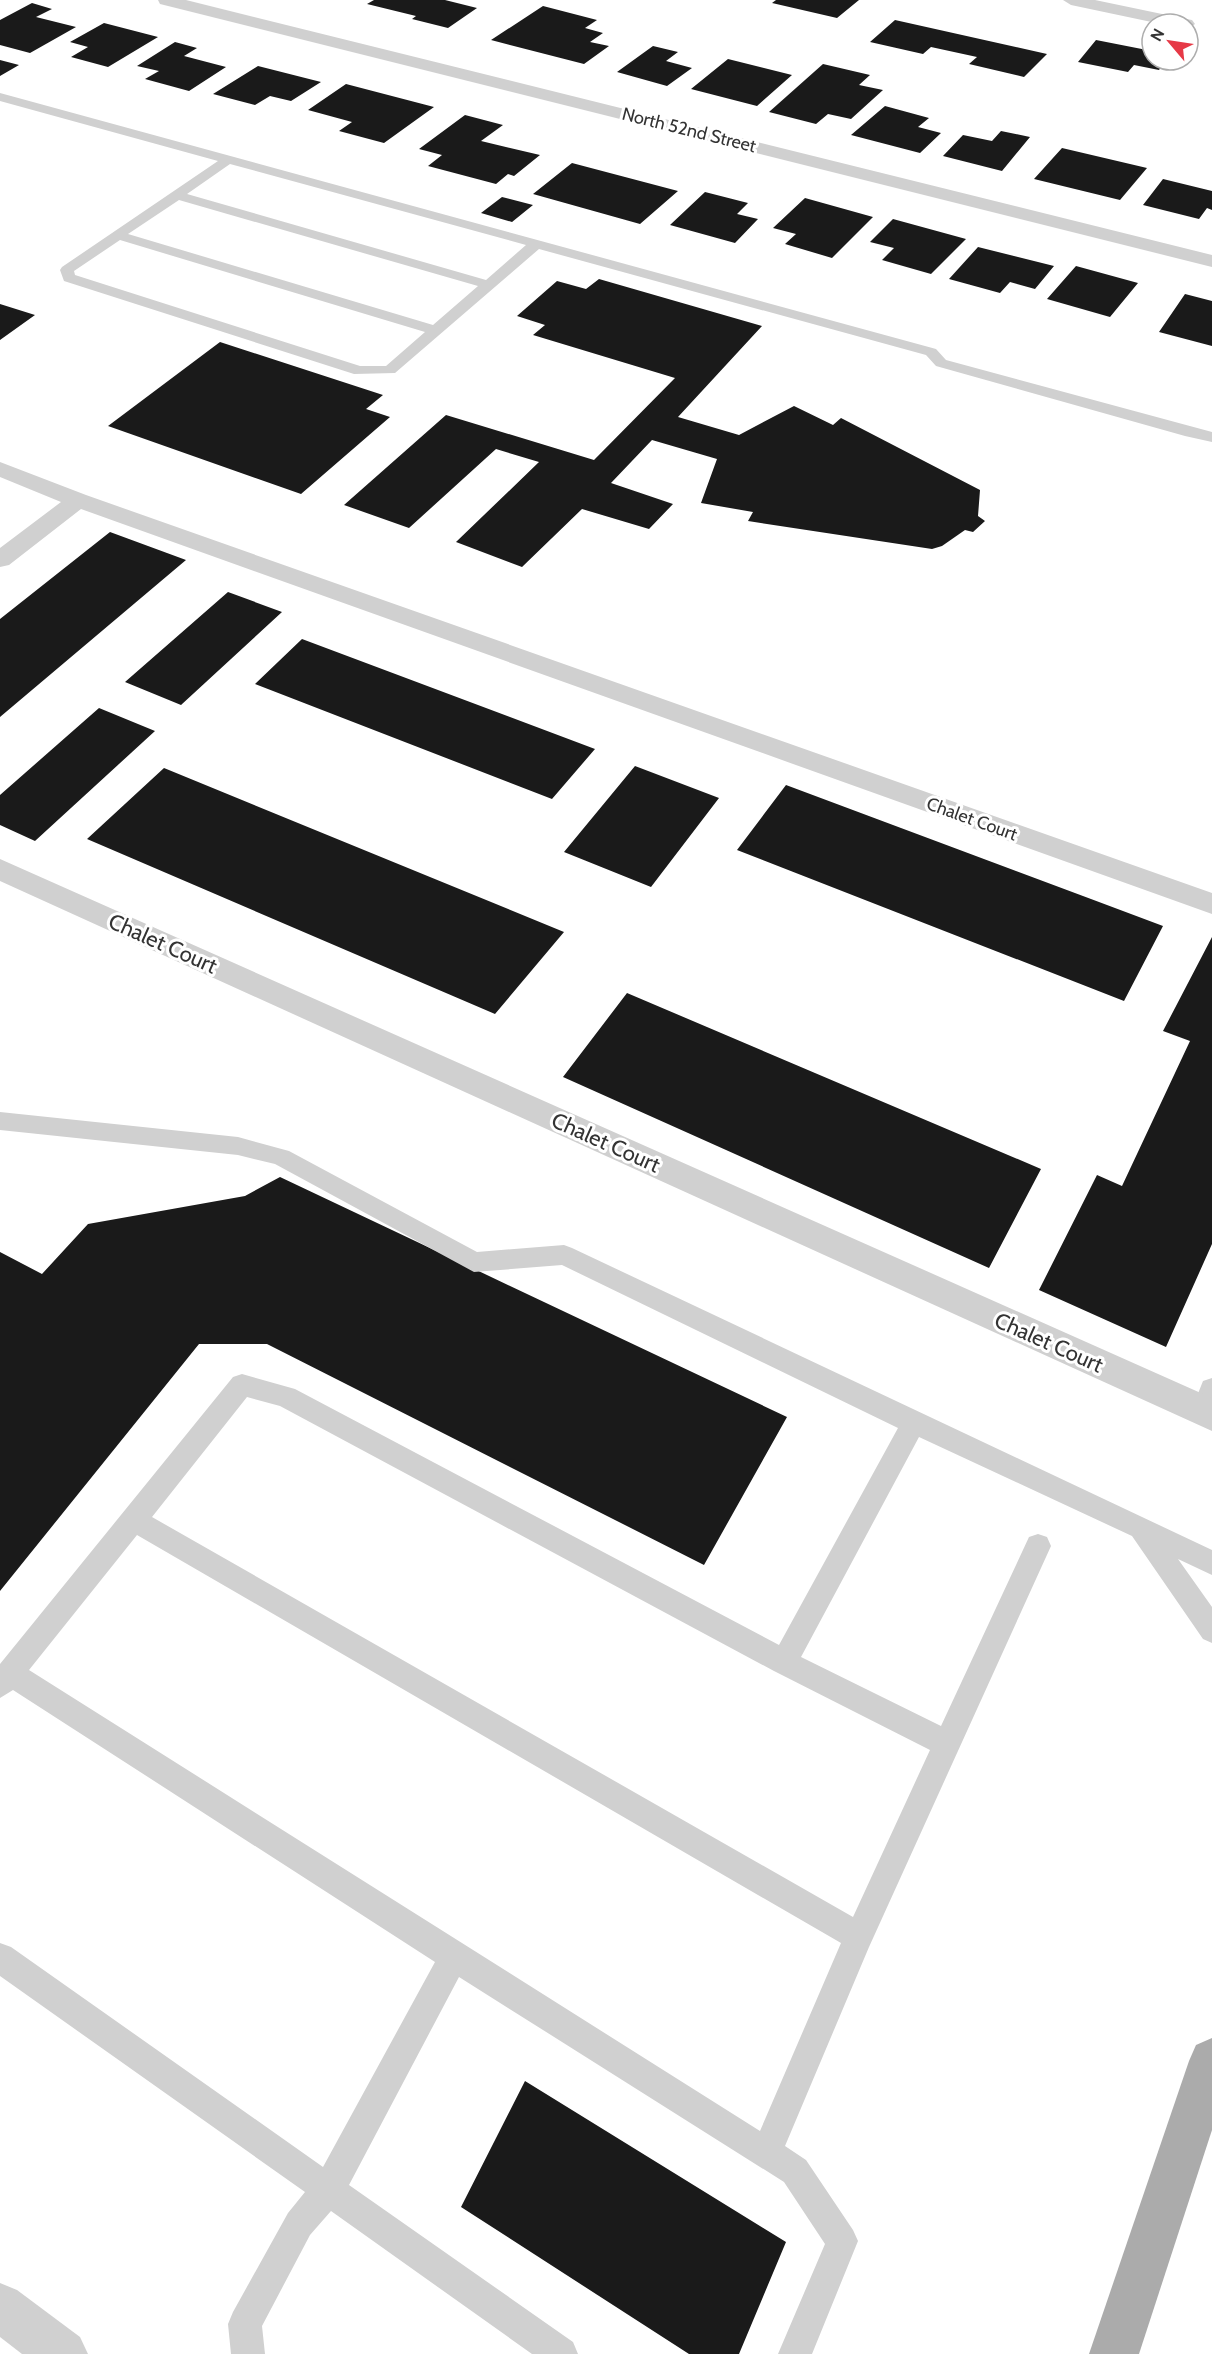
<svg xmlns="http://www.w3.org/2000/svg" width="1212" height="2354" viewBox="0 0 1212 2354" font-family="Cabin,sans-serif">
<style>
.building{fill:#1a1a1a}
.lines{fill:none;stroke-linecap:round;stroke-linejoin:round}
.service{fill:#d0d0d0;fill-rule:evenodd}
.minor{fill:#d0d0d0;fill-rule:evenodd}
.tertiary{fill:#d0d0d0;fill-rule:evenodd}
.primary{fill:#ababab;fill-rule:evenodd}
.labels{text-anchor:middle;stroke-width:6;stroke-linejoin:round;paint-order:stroke}
.far-street-label{font-size:18px;fill:#333;stroke:#fff}
.street-label{font-size:22px;fill:#333;stroke:#fff}
</style>
<rect width="100%" height="100%" fill="#fff"/>
<path class="building" d="M374 0H445L477 8 448 28 412 19 416 16 367 4Z
M776 0H859L837 18 772 3Z
M32 3 52 9 36 17 76 27 30 53 0 45V20Z
M543 6 597 20 585 28 603 33 590 42 609 46 584 64 491 40Z
M895 20 1047 54 1024 77 969 64 977 57 931 47 923 54 870 42Z
M104 23 158 37 108 67 71 57 88 47 70 42Z
M1096 40 1152 51V60H1166L1159 70 1134 65 1128 72 1078 62Z
M175 42 197 48 184 56 226 67 189 91 145 79 159 71 137 66Z
M653 46 678 52 666 61 692 68 667 86 617 72Z
M728 59 792 75 757 106 691 89Z
M0 60 19 65 0 76Z
M823 64 870 75 859 85 883 90 851 119 828 114 816 124 769 112Z
M258 66 321 82 291 101 270 96 255 105 213 94Z
M346 84 434 107 384 143 339 131 352 122 308 110Z
M885 106 929 118 918 127 941 133 920 153 851 135Z
M465 115 503 125 481 141 540 155 514 176 508 174 496 184 428 166 442 155 419 149Z
M1001 131 1030 137 1002 171 943 156 963 135 992 141Z
M1062 148 1147 168 1120 200 1034 179Z
M572 163 678 191 640 224 533 194Z
M1163 179 1212 191V210L1207 208 1199 219 1143 205Z
M705 192 748 203 737 214 758 219 735 243 670 225Z
M502 197 533 205 512 222 481 213Z
M805 198 873 217 832 258 785 244 796 234 773 228Z
M893 219 966 239 931 274 882 260 894 248 870 242Z
M978 247 1054 266 1035 289 1010 282 1000 293 949 279Z
M1076 266 1138 283 1110 317 1047 299Z
M599 279 762 326 678 417 739 435 794 406 833 425 841 418 980 490 978 516 985 521 973 532 965 530 942 546 932 549 748 521 753 512 701 503 717 459 652 440 611 483 673 504 649 529 582 509 522 567 456 542 539 462 496 449 409 528 344 505 446 415 594 460 675 378 533 335 545 325 517 316 557 281 586 289Z
M1185 294 1212 301V346L1159 332Z
M0 304 35 315 0 340Z
M220 342 383 395 366 409 390 417 301 494 108 426Z
M110 532 186 560 0 717V619Z
M228 592 282 612 181 705 125 682Z
M302 639 358 660 595 749 552 799 255 684Z
M99 708 155 731 35 841 0 825V795Z
M635 766 719 798 651 887 564 852Z
M164 768 564 932 495 1014 87 839Z
M786 785 1091 899 1163 926 1124 1001 737 850Z
M1212 937V1244L1166 1347 1039 1290 1097 1175 1122 1186 1190 1041 1163 1031Z
M627 993 1041 1169 989 1268 563 1077Z
M280 1177 787 1417 704 1565 267 1344H199L0 1591V1252L42 1274 88 1224 245 1196Z
M525 2081 786 2242 739 2354H689L461 2207Z"/>
<g class="lines">
<path class="service" d="M0 93 936 349 946 360 1212 432V442L1185 436 936 366 926 355 539 249 395 373 354 374 64 281 60 270 62 267 218 161 0 101ZM230 164 526 245 486 280 187 194ZM179 200 478 286 433 325 128 234ZM120 240 425 332 386 366H360L75 275 74 271Z
M0 1112 238 1137 289 1151 477 1252 564 1245 572 1248 1212 1550V1575L1178 1559 1212 1607V1643L1203 1639 1132 1536 919 1437 801 1657 941 1726 1029 1537 1038 1534 1047 1537 1051 1546 869 1947 785 2146 806 2160 853 2230 858 2241 812 2354H778L825 2244 784 2182 459 1977 349 2185 573 2342 578 2354H532L331 2211 310 2235 262 2326 265 2354H231L228 2324 233 2312 288 2213 305 2192 0 1976V1943L11 1947 323 2167 435 1962 13 1690 0 1698V1664L233 1377 242 1374 295 1389 779 1645 898 1428 562 1265 474 1272 275 1164 238 1155 0 1130ZM247 1397 280 1406 774 1671 930 1750 853 1917 152 1517ZM137 1535 841 1943 760 2131 29 1670Z
M1212 1378V1418L1203 1422 1194 1419 1191 1411 1203 1381Z"/>
<path class="minor" d="M158 0H186L1212 255V267L160 4Z
M1063 0H1095L1186 19 1192 20 1195 24 1188 29V24H1161L1071 5Z
M0 462 86 495 1212 893V914L81 509 9 565 0 567V548L61 502 0 477Z
M0 859 1212 1398V1431L0 881Z"/>
<path class="tertiary" d="M0 2283 17 2290 80 2337 88 2354H22L0 2337Z"/>
<path class="primary" d="M1212 2038V2130L1139 2354H1089L1189 2061 1196 2045Z"/>
</g>
<g class="labels">
<g class="far-street-label">
<text transform="translate(689 130) rotate(14)" y="6">North 52nd Street</text>
<text transform="translate(972 819) rotate(20)" y="6">Chalet Court</text>
</g>
<g class="street-label">
<text transform="translate(163 943) rotate(24)" y="8">Chalet Court</text>
<text transform="translate(606 1142) rotate(24)" y="8">Chalet Court</text>
<text transform="translate(1049 1342) rotate(24)" y="8">Chalet Court</text>
</g>
</g>
<g transform="translate(1170 42) rotate(299)"><circle r="28" fill="#ffffff" stroke="#adadad" stroke-width="1.5"/>
<path d="M0-4.5L10 22L0 15L-10 22Z" fill="#e63946"/>
<text y="-9" font-size="16" font-weight="bold" text-anchor="middle" fill="#333333">N</text>
</g>
</svg>
